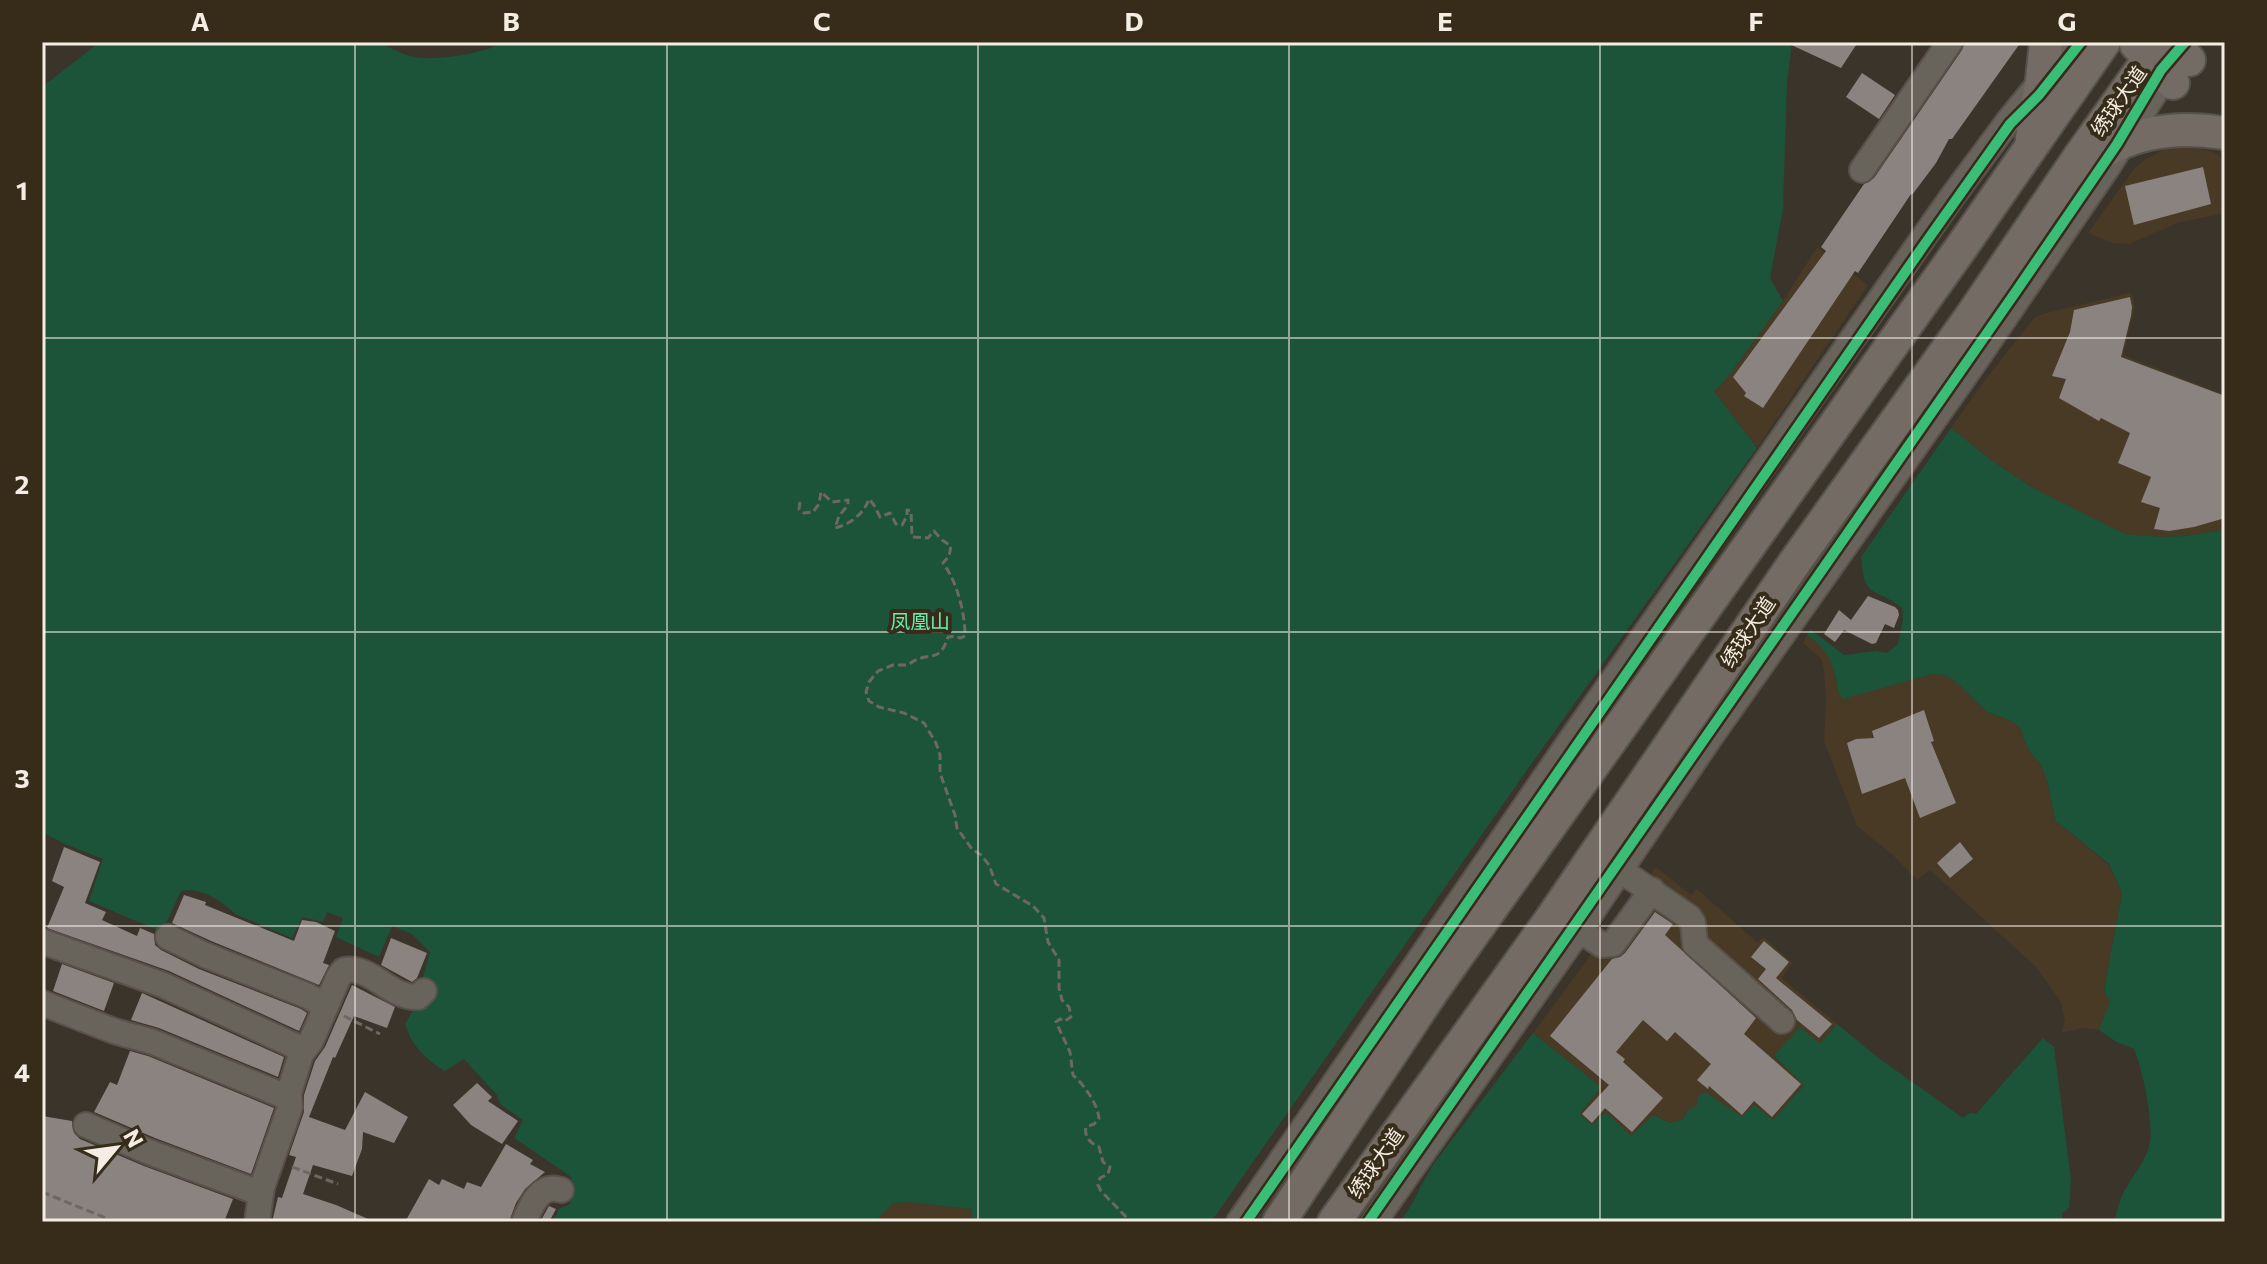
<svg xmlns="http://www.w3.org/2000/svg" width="2267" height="1264" viewBox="0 0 2267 1264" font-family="Commissioner,'Noto Sans SC',sans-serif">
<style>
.built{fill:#493a25}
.green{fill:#1b5439}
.building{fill:#8a8380}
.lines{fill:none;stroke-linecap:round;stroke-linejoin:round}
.minor-casing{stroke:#575249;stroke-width:28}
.major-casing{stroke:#575249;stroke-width:36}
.path{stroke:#6d6861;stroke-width:3;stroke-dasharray:8 4;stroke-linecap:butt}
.minor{stroke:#68635b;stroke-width:24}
.major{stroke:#756b65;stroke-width:32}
.cycleway-casing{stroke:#372b1a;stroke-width:15}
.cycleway{stroke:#3abd76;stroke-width:10}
.grid{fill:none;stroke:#f5ede3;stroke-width:2;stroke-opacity:0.55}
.labels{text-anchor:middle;stroke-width:8;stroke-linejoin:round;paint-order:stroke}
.street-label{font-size:20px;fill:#f5ede3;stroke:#372b1a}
.park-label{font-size:20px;fill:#6ceeaf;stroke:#372b1a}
.neatline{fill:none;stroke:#f5ede3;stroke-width:3}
.grid-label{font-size:26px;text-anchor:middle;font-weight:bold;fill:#f5ede3}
</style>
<rect width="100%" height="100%" fill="#3b342a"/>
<path class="built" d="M2168 147 2200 149 2213 152 2225 159V213L2177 223 2129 244 2113 243 2088 233 2134 169 2144 160Z
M1817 247 1868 285 1757 448 1714 391 1725 381 1783 301Z
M2130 293 2134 299V309L2123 355 2225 395V530L2186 536 2160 537 2125 534 2033 488 1991 460 1951 428 1985 380 2035 317 2046 313Z
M1807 635 1822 646 1831 656 1838 692 1880 688 1932 674 1944 675 1954 680 1987 712 2012 721 2020 728 2029 751 2041 765 2047 780 2055 820 2108 864 2122 893 2104 990 2111 1002 2099 1030 2083 1028 2061 1033 2065 1021 2061 1002 2037 968 1930 870 1917 880 1894 856 1857 826 1824 741 1826 700 1824 669 1821 659 1803 643Z
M1656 867 1691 895 1697 889 1757 942 1764 937 1792 963 1782 978 1837 1024 1820 1044 1774 1057 1804 1084 1773 1121 1742 1118 1707 1093 1697 1106 1685 1114 1682 1120 1670 1123 1659 1117 1631 1136 1592 1126 1580 1114 1600 1087 1533 1033Z
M908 1202 971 1209 973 1222H875L893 1203Z"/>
<path class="green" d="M100 42H378C390 47 402 55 414 57 435 61 486 54 503 42H1792L1787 83 1783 209 1770 278 1783 301 1725 381 1714 391 1757 448 1532 763 1211 1222H973L971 1209 908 1202 893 1203 875 1222H560L554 1219 559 1209 570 1204 573 1183 570 1176 514 1138 523 1120 500 1104 497 1095 464 1059 445 1071C426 1060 411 1045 405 1024L414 1009 433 990 423 977 430 952 412 934 392 926 379 957 336 937 343 918 327 912 323 922 302 917 292 938 235 914C223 901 198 886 181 891L162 932 89 901 103 859 63 843 42 832V87Z
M1951 428 1991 460 2033 488 2125 534 2160 537 2186 536 2225 530V1222H2114C2117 1212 2119 1201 2124 1192 2132 1176 2147 1160 2150 1142 2153 1119 2143 1071 2134 1049L2115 1041 2099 1030 2110 1002 2104 990 2122 893 2109 864 2055 820 2047 780 2041 765 2029 751 2020 728 2012 721 1987 712 1954 680 1944 675 1932 674 1843 699C1838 692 1837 688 1836 680 1832 658 1825 648 1807 635L1810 629 1844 655 1876 651 1887 653 1898 644 1903 619 1902 608C1875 586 1864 601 1861 557Z
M1837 1024 1877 1057 1963 1118 1970 1113 1976 1114 2043 1038 2054 1047 2071 1180 2069 1208 2062 1213 2063 1222H1400L1409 1209 1432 1166 1533 1033 1601 1087 1580 1114 1592 1125 1606 1112 1631 1136 1653 1115 1670 1123 1682 1120 1688 1110 1697 1106V1099L1700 1094 1707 1093 1742 1117 1754 1105 1773 1120 1804 1085 1774 1056 1800 1027 1820 1044Z"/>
<path class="building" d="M1785 42H1858L1841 68Z
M1965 42H2021L1952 139H1949L1936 163 1912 195 1911 194 1858 273 1855 271 1763 408 1744 396 1746 393 1733 377 1826 251 1821 247 1864 184 1874 178 1962 50Z
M1862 73 1895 95 1879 119 1846 97Z
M2203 167 2211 204 2134 225 2125 186Z
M2130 297 2132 307 2131 316 2121 357 2225 396V518L2194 527 2169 531 2154 529 2160 508 2141 502 2151 477 2118 463 2130 433 2101 418 2099 421 2059 398 2066 379 2052 376 2070 332 2074 310Z
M1868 596 1895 607 1898 610 1899 615 1894 628 1885 624 1876 643 1872 644 1844 630 1835 642 1824 634 1839 610 1851 620Z
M1924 710 1934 741 1931 742 1956 803 1920 818 1905 778 1862 794 1847 743 1856 739 1874 738 1872 731Z
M1960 842 1973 859 1950 878 1937 863Z
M64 847 100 862 85 903 106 912 102 920 137 936 140 928 154 934 155 945 161 950 199 969 301 1009 307 1013 299 1031 169 971 47 928 64 887 52 881Z
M184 895 206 902 205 905 294 941 302 920 316 922 335 931 323 963 329 965 319 985 211 941 172 923Z
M1655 912 1673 924 1665 935 1756 1018 1744 1034 1801 1084 1772 1117 1754 1101 1742 1115 1709 1086 1708 1089 1697 1080 1711 1064 1675 1032 1667 1041 1643 1020 1616 1052 1625 1059 1623 1062 1663 1098 1632 1132 1605 1108 1592 1123 1582 1114 1609 1085 1550 1036 1612 959 1620 957 1625 953Z
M391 938 427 953 417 978 412 982 381 965Z
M1764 941 1789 962 1776 978 1832 1024 1819 1038 1797 1020 1792 1010 1758 979 1766 969 1751 957Z
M62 964 114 983 104 1011 53 991Z
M352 985 395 1007 387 1028 354 1016 335 1058 333 1057 309 1117 345 1130 365 1092 408 1117 394 1143 363 1132 362 1149 352 1176 313 1165 303 1194 336 1205 375 1222H272L278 1197 282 1198 296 1157 289 1155 304 1112V1095L315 1061 325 1047Z
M142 993 284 1057 278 1077 159 1028 131 1020Z
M130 1051 148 1056 274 1108 251 1174 155 1138 94 1112 110 1082 117 1085Z
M477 1083 492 1097 488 1101 518 1121 502 1144 471 1125 453 1105Z
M42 1116 72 1121 74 1133 80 1139 144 1166 233 1199 224 1222H42Z
M506 1144 533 1160 530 1164 545 1172 525 1189 516 1203 509 1222H405L429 1179 439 1185 442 1179 464 1189 467 1182 481 1187Z
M549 1206 556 1209 549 1222H540Z"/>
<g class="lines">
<g class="minor-casing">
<path id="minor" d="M1862 170 1950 42
M1620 870 1689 917 1693 923 1695 944 1782 1021
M1579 930 1602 945 1613 944 1652 890
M168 937 205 955 308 996 326 1007
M44 942 163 985 304 1050
M42 1003 114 1031 153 1042 289 1098
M86 1125 149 1152 260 1193
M257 1222 262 1187 290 1107 289 1093 301 1054 311 1041 339 976 344 970C371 965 391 999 418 997L424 991
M524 1222C531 1206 539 1183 561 1190
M1239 1222 1571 740 1952 197 2010 119 2073 42
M1374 1222 1585 922 1709 739 1976 360 2107 168 2166 75 2176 63"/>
</g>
<g class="major-casing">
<path id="major" d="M2170 42 2189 60
M2136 44 2173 83
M2032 138 2042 80 2046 42
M2079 167C2124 134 2169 124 2224 133
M1279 1222 1433 990 1963 245 2104 42
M1334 1222 1554 915 1795 562 1970 318 2080 156 2161 42"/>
</g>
<path class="path" d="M800 502 799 509 804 513 813 512 819 504 821 492 832 502 848 500V505L839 516 835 528C849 525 864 514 869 499L874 505 880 517 890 513 896 524 902 525 907 516V510L911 511 912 537 928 538 934 531 942 540 951 546 949 556 943 563C957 582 965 612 965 636L960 638 955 636 948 637C939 666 928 649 908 665H893L878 671 869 682 866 692 869 701 879 707 904 713 924 723 936 743 940 755V773L955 815 957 828 972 849 981 855 989 865 996 884 1033 906 1044 918 1048 942 1059 960V988L1062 1000 1069 1007 1071 1017 1065 1021 1060 1019 1056 1022 1070 1052 1073 1075C1084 1085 1098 1104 1099 1119L1094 1124 1086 1127C1084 1137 1090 1143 1099 1147L1103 1162 1110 1167 1108 1174 1100 1178 1098 1185 1101 1191 1131 1222
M344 1016 380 1034
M292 1167 338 1184
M42 1192 116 1222"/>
<use href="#minor" class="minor"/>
<use href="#major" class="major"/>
<g class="cycleway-casing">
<path id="cycleway" d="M1246 1222 1924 245 2010 124 2039 95 2081 42
M1368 1222 2017 290 2117 144 2161 70 2185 42"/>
</g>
<use href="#cycleway" class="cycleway"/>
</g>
<path class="grid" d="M355 42V1222M667 42V1222M978 42V1222M1289 42V1222M1600 42V1222M1912 42V1222M42 338H2225M42 632H2225M42 926H2225"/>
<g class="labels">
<g class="street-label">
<text transform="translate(2119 101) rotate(-55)" y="7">绣球大道</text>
<text transform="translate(1748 632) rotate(-56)" y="7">绣球大道</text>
<text transform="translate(1376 1163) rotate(-55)" y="7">绣球大道</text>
</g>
<g class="park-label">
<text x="920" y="629">凤凰山</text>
</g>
</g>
<rect width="2267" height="1264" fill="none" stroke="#372b1a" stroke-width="88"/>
<g transform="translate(116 1148) rotate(61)" stroke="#372b1a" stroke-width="6" paint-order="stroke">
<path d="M0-6L14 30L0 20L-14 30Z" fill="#f5ede3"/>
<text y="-12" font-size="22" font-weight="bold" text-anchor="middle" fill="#f5ede3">N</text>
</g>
<rect x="44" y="44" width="2179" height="1176" class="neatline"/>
<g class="grid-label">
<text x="200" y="31">A</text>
<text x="511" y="31">B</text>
<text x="822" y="31">C</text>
<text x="1134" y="31">D</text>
<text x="1445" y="31">E</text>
<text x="1756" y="31">F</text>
<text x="2067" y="31">G</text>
<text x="22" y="200">1</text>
<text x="22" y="494">2</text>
<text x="22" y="788">3</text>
<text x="22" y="1082">4</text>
</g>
</svg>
